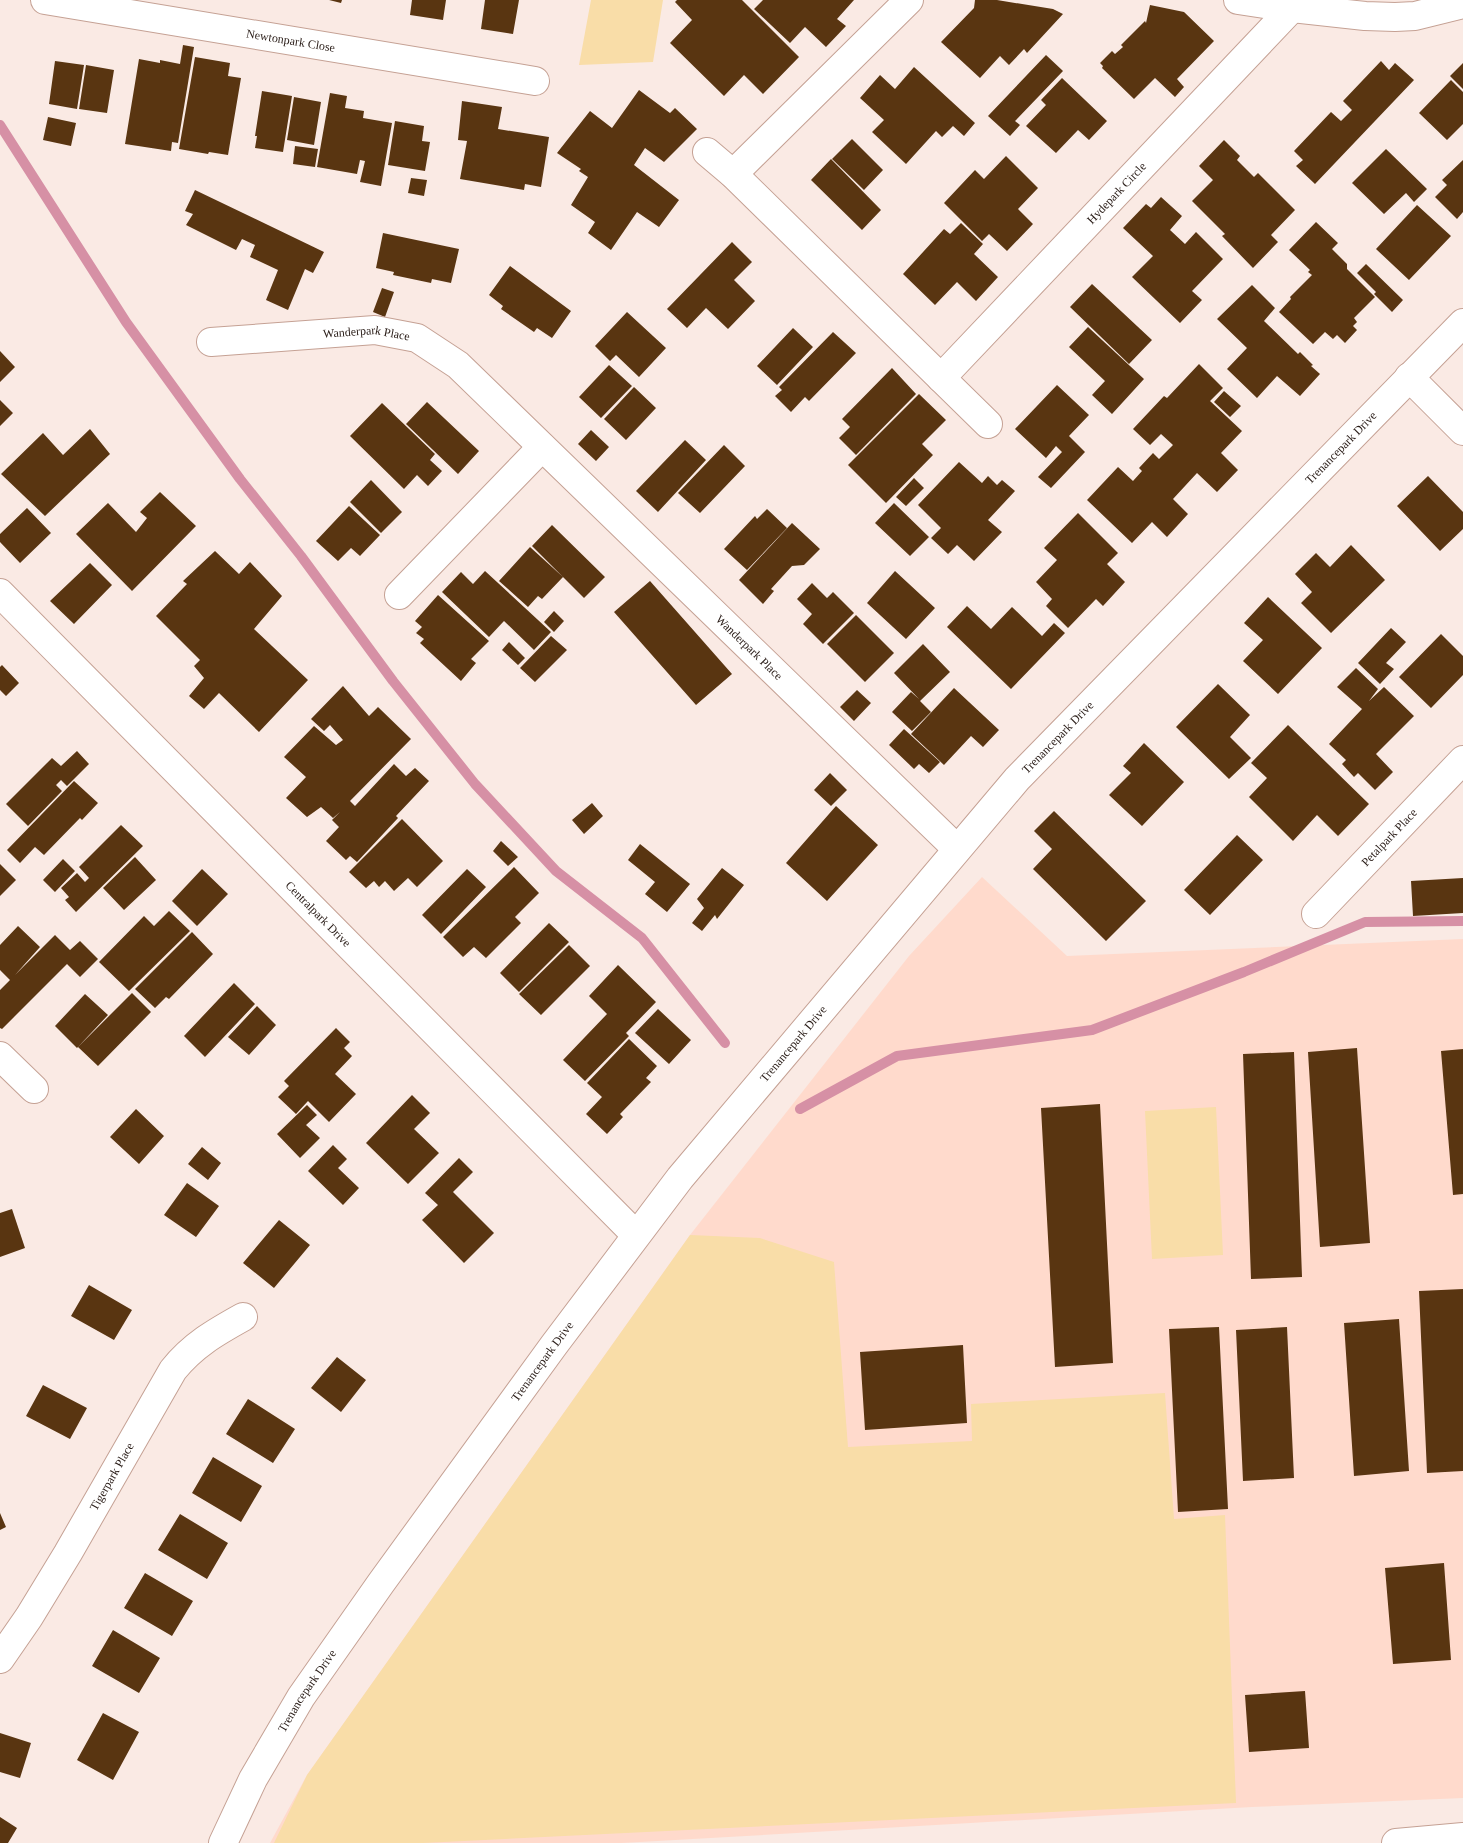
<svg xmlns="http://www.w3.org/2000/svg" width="1463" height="1843" viewBox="0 0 1463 1843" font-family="Georgia,serif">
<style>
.built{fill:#ffdacc}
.green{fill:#f9dda8}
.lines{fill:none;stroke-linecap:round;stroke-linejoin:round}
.stream{stroke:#d690a5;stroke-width:10}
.building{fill:#593511}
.minor-casing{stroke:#c5a194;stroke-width:30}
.tertiary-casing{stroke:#c5a194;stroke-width:30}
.minor{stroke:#fff;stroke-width:28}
.tertiary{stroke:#fff;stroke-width:28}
.labels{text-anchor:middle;stroke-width:5;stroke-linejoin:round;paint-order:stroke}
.street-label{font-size:12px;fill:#281b16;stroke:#fbfbfb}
</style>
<rect width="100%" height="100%" fill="#faeae4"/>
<path class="built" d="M982 877 1067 956 1463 939V1798L1252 1807 622 1843H270L307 1775 690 1235 909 956Z"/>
<path class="green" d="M591 0H663L653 62 579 65Z
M1216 1107 1223 1255 1152 1259 1145 1111Z
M690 1235 760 1238 834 1262 848 1447 972 1441 971 1404 1165 1393 1174 1519 1225 1515 1236 1803 423 1843H274L307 1775Z"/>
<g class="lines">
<path class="stream" d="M0 125 126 322 240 479 301 556 393 681 475 784 556 871 642 938 725 1043
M800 1109 897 1056 1092 1030 1244 972 1365 922 1463 921"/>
</g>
<path class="building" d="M329 0H342L341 3Z
M412 0H446L443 20 410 15Z
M485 0H519L513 34 481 29Z
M677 0H742L799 57 763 94 744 75 724 96 670 43 692 20 675 2Z
M763 0H854L837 19 846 26 826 47 805 27 790 43 754 9Z
M975 0H997L1053 9 1063 14 1027 53 1024 49 1009 65 1000 56 980 78 941 42 974 8Z
M1150 5 1184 12 1214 41 1177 79 1184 87 1175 97 1155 78 1134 99 1102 68 1103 66 1100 63 1112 51 1115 54 1123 47 1121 45 1145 21 1146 23Z
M183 45 194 47 178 143 172 142 171 151 125 144 139 59 160 63V60L180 64Z
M1046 55 1063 71 1015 121 1020 125 1010 136 988 116Z
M195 57 230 63 228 76 241 78 228 155 209 152 208 154 179 149Z
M55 61 84 65 77 109 49 104Z
M1381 61 1389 70 1395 63 1414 80 1315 184 1296 166 1303 160 1294 151 1331 112 1341 121 1352 110 1343 101Z
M1463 63V89L1450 76Z
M86 65 114 70 107 113 79 109Z
M914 67 975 123 964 136 953 126 942 137 936 131 906 164 872 132 884 120 860 98 880 75 895 89Z
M1062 78 1107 121 1089 140 1078 130 1056 153 1026 126 1046 105 1041 100Z
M1451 80 1463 92V124L1447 140 1419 113Z
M639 90 670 113 675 108 697 129 664 162 645 148 634 165 679 200 659 227 637 212 611 250 588 233 595 222 571 205 588 177 579 171 581 169 557 153 590 111 612 128Z
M262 91 292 96 283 152 255 148 257 136H255Z
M330 93 347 96 345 108 364 111 363 118 392 123 381 186 360 182 365 161 360 160 357 174 317 167Z
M294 97 321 102 314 145 287 140Z
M462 101 502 107 498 129 549 137 541 187 525 184 524 190 460 179 467 141 458 140Z
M48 117 76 123 71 146 43 140Z
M395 121 424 126 422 141 430 142 425 171 388 165Z
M852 139 883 170 864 190 832 159Z
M1224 140 1240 156 1237 160 1254 177 1258 173 1295 210 1271 235 1278 242 1253 268 1222 236 1225 234 1192 201 1213 180 1199 166Z
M295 146 318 149 315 167 293 164Z
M1386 149 1427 189 1414 202 1406 193 1384 214 1352 183Z
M1006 156 1038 188 1018 209 1033 224 1007 251 989 234 982 241 944 203 975 170 984 179Z
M831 159 881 210 862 230 811 180Z
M1463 160V212L1457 219 1435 197 1447 185 1442 180Z
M411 178 427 180 424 196 408 193Z
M195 190 324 252 313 273 305 269 288 310 266 300 278 270 250 257 255 245 242 239 236 250 186 225 193 214 185 211Z
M1161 197 1182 216 1170 230 1185 244 1196 232 1223 259 1192 291 1202 300 1180 323 1132 277 1153 256 1123 228 1146 204 1151 208Z
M1417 205 1451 236 1409 280 1376 249Z
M1316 222 1338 243 1332 249 1347 264V269L1375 297 1354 318 1357 322 1353 326 1357 330 1345 343 1337 335 1333 339 1325 332 1313 344 1279 312 1291 299 1290 297 1312 275 1308 272 1310 270 1289 250Z
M961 223 983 244 974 254 998 277 976 301 957 282 935 305 903 274 944 229 950 234Z
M383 233 459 249 451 283 432 279 431 283 393 275 394 272 376 268Z
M732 242 752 262 734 280 755 301 728 329 706 308 687 328 667 309Z
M1366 264 1403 300 1392 312 1374 294 1376 292 1357 273Z
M510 266 571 311 552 338 537 328 534 332 501 309 503 306 489 295Z
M1092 284 1152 340 1129 364 1070 307Z
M1252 285 1275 308 1264 321 1298 354 1300 352 1313 365 1311 366 1320 374 1300 396 1277 376 1257 398 1227 369 1247 348 1217 319Z
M382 288 394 292 385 317 373 312Z
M627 312 666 348 639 377 616 355 610 361 595 346Z
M1088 327 1144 379 1112 414 1092 395 1105 381 1069 347Z
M793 328 813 347 777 385 757 366Z
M833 332 856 353 809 401 805 397 791 412 775 396 782 390 779 387Z
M0 351 15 367 0 382Z
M1199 364 1223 388 1210 401 1242 431 1221 453 1238 470 1217 492 1197 473 1173 499 1188 514 1167 537 1152 522 1132 543 1087 500 1118 467 1133 481 1142 471 1139 468 1153 453 1159 459 1173 445 1161 434 1150 445 1133 429 1164 396 1167 398Z
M609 365 632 386 601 418 579 397Z
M892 368 916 394 856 455 839 438 850 427 842 419Z
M1057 385 1089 415 1069 436 1085 452 1051 488 1038 477 1062 452 1056 446 1046 458 1015 429Z
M634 387 656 408 626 440 604 419Z
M1224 391 1241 406 1230 417 1214 402Z
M919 394 946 420 922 444 933 455 886 503 848 465Z
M0 400 13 413 0 426Z
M427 402 479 451 458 474 406 424Z
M382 403 435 454 430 460 442 471 428 486 417 475 404 489 350 436Z
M90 429 110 454 45 516 1 474 43 433 63 455Z
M591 430 609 447 596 461 578 444Z
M685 440 706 460 658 512 636 491Z
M724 445 745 466 700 513 678 493Z
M959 462 982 483 988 476 997 485 1002 480 1015 491 988 520 1002 532 974 561 957 545 948 554 931 538 941 528 918 505Z
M1428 476 1463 512V529L1440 551 1397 506Z
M914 478 924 488 906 506 896 497Z
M371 480 402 512 381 533 350 502Z
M160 492 196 526 132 591 76 534 108 503 136 532 147 518 140 512Z
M894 503 929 537 910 556 875 523Z
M349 506 380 535 360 556 351 548 338 561 316 541Z
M27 508 51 533 20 563 0 542V534Z
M767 509 787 528 747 570 724 549 755 516 757 519Z
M1078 513 1118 553 1107 564 1125 582 1103 606 1096 599 1068 628 1046 606 1052 599 1036 582 1057 560 1044 548Z
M792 523 820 549 804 565 792 566 771 589 774 591 763 604 739 580Z
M552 525 605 577 584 598 532 546Z
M1351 545 1385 580 1331 633 1301 603 1312 592 1295 574 1316 553 1330 567Z
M530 547 563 577 542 599 538 596 528 607 499 581Z
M215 551 239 574 250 562 282 596 254 629 308 680 259 732 219 693 204 709 189 696 204 678 194 666 200 660 156 616 187 584 183 581Z
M90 563 112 585 74 624 50 601Z
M485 571 551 632 534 650 504 621 489 637 442 592 461 572 473 584Z
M895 571 935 608 906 639 867 603Z
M650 581 732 674 696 705 614 612Z
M812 583 827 598 833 592 854 613 823 644 803 624 812 614 797 599Z
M438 595 489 641 471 659 476 663 461 681 420 643 424 639 416 633 422 627 415 621Z
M1268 597 1322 648 1278 694 1243 661 1263 640 1244 623Z
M967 606 991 629 1012 607 1042 636 1054 623 1065 633 1011 689 947 627Z
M554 611 564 621 554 632 544 622Z
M856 615 894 653 865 682 827 644Z
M1391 628 1406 642 1386 663 1394 669 1380 684 1358 663Z
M1441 634 1463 656V675L1431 708 1399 677Z
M551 636 567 650 535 682 520 668Z
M509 642 525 658 518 665 502 650Z
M923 644 950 672 920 701 931 712 912 731 892 712 911 692 919 699 894 673Z
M2 665 19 683 6 696 0 690V667Z
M1356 668 1378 689 1369 701 1384 687 1414 716 1376 754 1393 772 1375 790 1358 773 1354 777 1342 764 1346 760 1329 744 1362 709 1337 687Z
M1218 684 1250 715 1230 737 1251 758 1229 779 1176 727Z
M343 686 369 716 378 707 411 739 350 801 355 806 394 764 406 776 415 768 429 781 396 816 398 818 357 862 350 856 346 860 326 841 339 827 332 820 340 812 333 818 321 807 307 817 286 798 306 777 284 757 314 726 336 745 343 740 330 725 324 731 311 719Z
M954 688 999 730 983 747 971 736 944 765 911 734Z
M857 690 871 703 854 721 840 707Z
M1288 725 1369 804 1338 836 1317 815 1293 841 1249 797 1267 778 1251 763Z
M904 729 940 762 929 773 919 764 914 769 889 745Z
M1144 743 1184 782 1142 826 1109 795 1131 773 1123 766Z
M77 751 89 764 67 786 61 780 56 785 62 791 28 826 6 804 52 758 61 766Z
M830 773 847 790 831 806 814 790Z
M74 781 98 803 82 820 80 818 44 855 35 847 20 863 7 850Z
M592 803 603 816 584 834 572 820Z
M836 806 878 845 827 901 786 863Z
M1054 811 1146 901 1106 941 1033 869 1052 849 1034 831Z
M402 819 443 861 417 887 408 878 394 891 385 881 379 887 374 881 366 888 349 872Z
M121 825 143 846 76 912 65 900 69 897 61 888 77 873 85 882 89 878 79 867Z
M1237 835 1263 860 1210 915 1184 890Z
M501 841 518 857 508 866 493 851Z
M640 844 690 884 667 912 645 894 655 882 628 860Z
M135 857 156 880 124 910 103 888Z
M63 859 75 871 55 892 43 880Z
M0 864 16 880 0 896Z
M514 867 539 893 515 917 521 923 486 958 474 947 463 957 443 937Z
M722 868 744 885 717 919 715 915 702 931 692 923 704 908 697 899Z
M202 869 228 894 197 926 172 901Z
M467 869 486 887 441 934 422 915Z
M1463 878V913L1413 916 1411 881Z
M169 911 190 931 129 991 99 962 144 916 154 926Z
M549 923 569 942 519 992 500 973Z
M18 926 40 947 15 975 55 935 70 950 80 941 98 959 80 977 67 964 2 1029 0 1028V990L10 980 0 970V945Z
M192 932 213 954 169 999 166 997 155 1008 135 989Z
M569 945 590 966 541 1015 519 994Z
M618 965 656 1002 626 1033 629 1036 585 1081 563 1060 607 1014 589 996Z
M234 983 255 1004 205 1057 184 1036Z
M132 993 151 1012 98 1066 78 1047Z
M85 994 108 1015 77 1048 55 1026Z
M257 1006 276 1025 249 1055 228 1037Z
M658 1009 691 1040 669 1064 635 1033Z
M336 1028 350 1042 344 1048 352 1056 335 1074 356 1094 329 1122 308 1101 296 1114 278 1097 289 1086 284 1081Z
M629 1039 657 1066 646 1078 651 1082 620 1114 623 1117 607 1134 586 1114 602 1097 587 1083Z
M1357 1048 1370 1243 1320 1247 1308 1052Z
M1463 1049V1194L1453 1195 1441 1051Z
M1294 1052 1302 1277 1251 1279 1243 1054Z
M412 1095 430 1113 414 1129 439 1153 408 1184 366 1143Z
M1100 1104 1113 1363 1055 1367 1041 1108Z
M307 1105 317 1115 306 1125 320 1138 300 1158 277 1134Z
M136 1109 164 1136 139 1164 110 1137Z
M333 1145 347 1159 338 1168 359 1188 343 1205 308 1171Z
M202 1147 221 1163 208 1180 188 1164Z
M459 1158 473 1172 453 1192 494 1233 464 1263 422 1220 438 1205 425 1193Z
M187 1183 219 1206 196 1237 164 1215Z
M12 1209 25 1248 0 1257V1213Z
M279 1220 310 1245 274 1288 243 1263Z
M89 1285 132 1310 114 1340 71 1316Z
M1463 1289V1471L1427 1473 1419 1291Z
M1399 1319 1409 1471 1354 1476 1344 1323Z
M1219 1327 1228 1509 1178 1512 1169 1329Z
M1287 1327 1294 1478 1243 1481 1236 1330Z
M963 1345 967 1423 865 1430 860 1352Z
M337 1357 366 1380 341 1412 311 1388Z
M43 1385 87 1408 70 1439 26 1416Z
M248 1399 295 1429 273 1463 226 1434Z
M213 1457 262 1486 241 1522 192 1493Z
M0 1513 6 1527 0 1530Z
M180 1514 228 1543 207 1579 158 1550Z
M1444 1563 1451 1660 1393 1664 1385 1568Z
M145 1573 193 1601 172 1636 124 1608Z
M113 1630 160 1658 139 1693 92 1666Z
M1305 1691 1309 1748 1249 1752 1245 1695Z
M103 1713 139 1732 113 1780 77 1760Z
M0 1733 31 1743 20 1778 0 1772Z
M0 1817 17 1828 8 1843H0Z"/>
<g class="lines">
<g class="minor-casing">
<g id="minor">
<path id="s1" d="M45 0 535 81"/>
<path d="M1238 0 1292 8 1365 16 1395 17 1415 16 1463 4"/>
<path d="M707 152 733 174 988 424"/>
<path d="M733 174 909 0"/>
<path id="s2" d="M211 342 375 330 417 338 458 365 957 849"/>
<path d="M1409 377 1463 431"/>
<path id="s3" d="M941 378 1292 8"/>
<path id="s4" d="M0 593 636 1235"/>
<path d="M399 595 542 447"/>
<path id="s5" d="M1316 914 1463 760"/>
<path d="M0 1056 34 1089"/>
<path id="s6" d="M0 1659 29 1617 68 1553 173 1370C193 1345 216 1332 243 1317"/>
<path d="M1396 1843 1463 1837"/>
</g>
</g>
<g class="tertiary-casing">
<g id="tertiary">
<path id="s7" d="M223 1843 253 1779 301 1697 381 1583 554 1345 680 1178 1017 779 1463 323"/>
</g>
</g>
<use href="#minor" class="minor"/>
<use href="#tertiary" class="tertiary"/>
</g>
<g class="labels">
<g class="street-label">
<text dy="4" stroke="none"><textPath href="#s1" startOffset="249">Newtonpark Close</textPath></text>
<text dy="4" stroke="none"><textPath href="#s3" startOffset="255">Hydepark Circle</textPath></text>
<text dy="4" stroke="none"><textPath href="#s2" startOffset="156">Wanderpark Place</textPath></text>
<text dy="4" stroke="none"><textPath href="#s7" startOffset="1794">Trenancepark Drive</textPath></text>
<text dy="4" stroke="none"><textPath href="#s2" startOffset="662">Wanderpark Place</textPath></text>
<text dy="4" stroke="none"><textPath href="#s7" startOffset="1389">Trenancepark Drive</textPath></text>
<text dy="4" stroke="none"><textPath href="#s5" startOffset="106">Petalpark Place</textPath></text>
<text dy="4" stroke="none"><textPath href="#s4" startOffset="452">Centralpark Drive</textPath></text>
<text dy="4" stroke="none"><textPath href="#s7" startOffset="984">Trenancepark Drive</textPath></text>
<text dy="4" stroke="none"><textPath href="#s7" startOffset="579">Trenancepark Drive</textPath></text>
<text dy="4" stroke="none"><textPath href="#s6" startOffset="214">Tigerpark Place</textPath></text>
<text dy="4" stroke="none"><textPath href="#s7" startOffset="174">Trenancepark Drive</textPath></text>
</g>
</g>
</svg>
